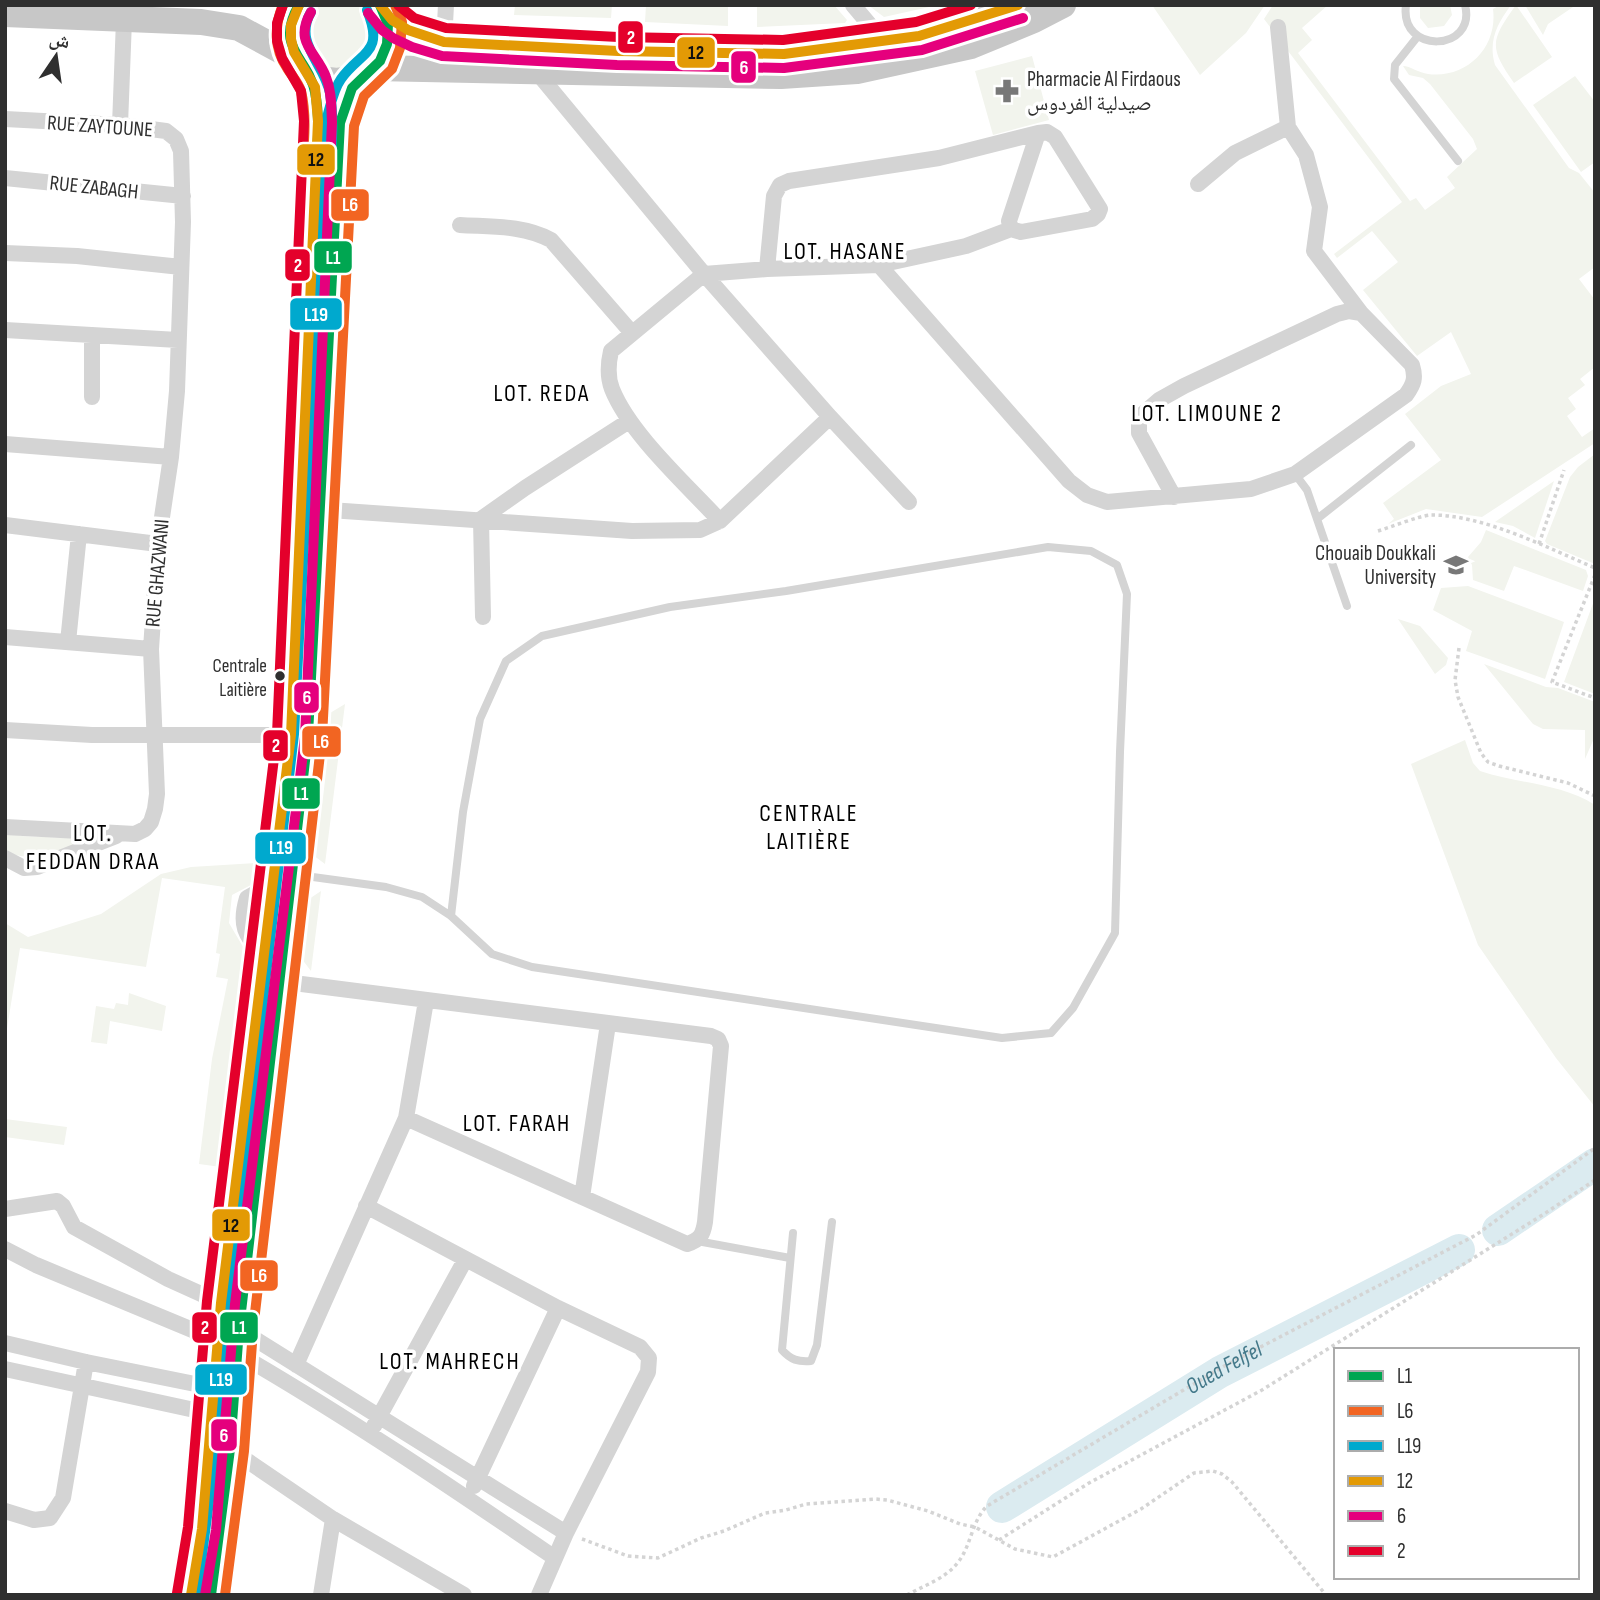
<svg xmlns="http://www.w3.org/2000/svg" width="1600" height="1600" viewBox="0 0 1600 1600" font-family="'Sofia Sans Condensed','Noto Naskh Arabic',sans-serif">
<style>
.green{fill:#f2f4ed}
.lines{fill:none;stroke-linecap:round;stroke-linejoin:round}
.river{stroke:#dbebf0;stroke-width:32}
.path{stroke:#d4d4d4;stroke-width:3.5;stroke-dasharray:3.5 3.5;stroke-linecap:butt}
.service{stroke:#d4d4d4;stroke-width:8}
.minor{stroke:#d4d4d4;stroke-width:16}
.primary{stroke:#c7c7c7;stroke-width:26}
.trunk{stroke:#c4c4c4;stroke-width:28}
.bus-1-casing{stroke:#fff;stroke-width:16}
.bus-2-casing{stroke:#fff;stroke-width:16}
.bus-3-casing{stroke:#fff;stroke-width:16}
.bus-4-casing{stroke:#fff;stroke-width:16}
.bus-5-casing{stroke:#fff;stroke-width:16}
.bus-6-casing{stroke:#fff;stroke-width:16}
.bus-1{stroke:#00a651;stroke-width:10}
.bus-2{stroke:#f26522;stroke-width:10}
.bus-3{stroke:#00a9ce;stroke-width:10}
.bus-4{stroke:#e39a05;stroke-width:10}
.bus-5{stroke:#e5007d;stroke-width:10}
.bus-6{stroke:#e4002b;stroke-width:10}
.bus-dot{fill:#2f2f2f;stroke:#fff;stroke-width:2.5}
.labels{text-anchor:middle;stroke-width:7;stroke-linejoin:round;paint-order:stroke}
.bus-label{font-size:19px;fill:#2f2f2f;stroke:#fff;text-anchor:end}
.poi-label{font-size:21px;fill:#2f2f2f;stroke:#fff;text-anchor:start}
.street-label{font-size:21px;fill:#2f2f2f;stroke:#fff}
.water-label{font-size:23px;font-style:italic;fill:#44798a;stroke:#fff}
.quarter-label{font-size:24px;letter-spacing:2px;fill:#000;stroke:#fff}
.line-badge{stroke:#fff;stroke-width:2.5}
.badge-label{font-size:19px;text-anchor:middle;font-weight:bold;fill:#fff}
.pale-badge-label{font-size:19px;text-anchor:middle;font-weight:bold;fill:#111}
</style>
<rect width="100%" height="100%" fill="#fff"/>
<path class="green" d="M310 5H369L379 28 366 65 328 70 305 53 300 28Z
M515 5H612L611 18 514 15Z
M646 5H728V26L645 22Z
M757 5H834L847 20 845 23 757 27Z
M868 5H938L884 17Z
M1152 5H1265L1246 33 1200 75Z
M1273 5H1328L1302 28 1312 40 1298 53 1410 201 1416 198 1425 210 1455 188 1447 177 1477 149 1473 139 1430 84 1423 78 1409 75 1403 66C1410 66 1419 73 1428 74 1467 79 1498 47 1493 9L1500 5H1511C1497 24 1488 41 1495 65L1569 168 1579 173 1595 193V267L1579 279 1595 300V367L1580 379 1585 385 1568 398 1576 409 1567 416 1582 437 1595 428V443L1482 517 1426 509 1388 524 1394 519 1383 503 1441 460 1405 414 1441 386 1471 374 1451 332 1417 356 1363 290 1398 262 1372 231 1337 258 1334 254 1402 202 1264 19Z
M1420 5H1450L1452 15 1444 26 1428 28 1420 18Z
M1516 5 1552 57 1514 83C1489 47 1490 41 1516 5Z
M1525 5H1576L1548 24 1543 35Z
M1032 56 1049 120 993 135 975 71Z
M1575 76 1595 102V162L1581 172 1533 105Z
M1595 454V564L1547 544 1545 541 1570 477 1578 467Z
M1554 481 1535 538 1513 526 1495 522Z
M1486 530 1586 570 1588 576 1583 591 1514 566 1504 591 1473 580 1472 565 1468 557 1481 542Z
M1468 586 1564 622 1545 679 1466 651 1472 631 1433 610 1441 588Z
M1595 598V694L1564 682Z
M1398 619 1420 626 1448 658 1446 665 1435 674Z
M1484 664 1546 687 1558 688 1595 702V736L1585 759V730L1543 729 1533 724Z
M345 704 325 864 313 855 310 850 325 716Z
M1465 740 1473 763 1480 771C1519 784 1560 783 1595 805V1107L1556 1058 1478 945 1411 764Z
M5 832 22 836 93 839C66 849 33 867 5 850Z
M271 862 264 878 232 895 229 923 256 969 232 1076 221 1167 199 1164 212 1059 228 979 216 977 220 954 216 953 225 887 162 878 146 967 20 948 5 1041V923L28 937 101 914 161 874 191 867Z
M321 891 311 971 295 950 303 903Z
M129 993 166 1006 162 1031 110 1021 107 1044 91 1042 96 1006 114 1009 116 1003 128 1005Z
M5 1119 67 1127 64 1145 5 1137Z"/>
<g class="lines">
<path class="river" d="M1498 1230 1595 1164
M1002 1507 1220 1372 1459 1250"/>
<g class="path">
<path d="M1378 531C1391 527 1419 516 1430 515 1482 514 1548 548 1595 568"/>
<path d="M1539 544 1564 470"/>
<path d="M1595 575 1552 682 1595 698"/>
<path d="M1459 648 1455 680 1458 697 1481 753 1488 762 1499 766 1568 783 1595 796"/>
<path d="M582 1539 628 1556 658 1558 701 1538 724 1531 765 1513 786 1510 806 1504 875 1499 887 1500 928 1511 960 1524 975 1527 1015 1549 1053 1557 1141 1509 1194 1473 1213 1471 1222 1474 1232 1482 1326 1595"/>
<path d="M999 1540 1089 1483 1262 1390 1544 1214 1595 1180"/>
<path id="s1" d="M907 1595C925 1585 947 1578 959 1561 971 1545 972 1521 987 1506L1226 1365 1476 1235 1595 1148"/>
</g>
<path class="service" d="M1406 5C1399 55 1477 52 1465 5
M1418 36 1395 65 1394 79 1458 161
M1295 474 1307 490 1347 606
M1317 519 1411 445
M291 874 386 887 422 897 451 916 492 954 532 967 1002 1038 1051 1033 1073 1008 1115 933 1120 752 1127 594 1117 565 1091 551 1048 547 786 591 670 607 542 636 506 661 480 719 463 812 451 916
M793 1233 782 1350C791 1360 798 1362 811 1361L817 1345 832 1222
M697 1241 790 1258"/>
<path class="minor" d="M853 5 885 43
M1278 27 1288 127 1306 155 1320 207 1314 251 1361 313
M444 42 446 5
M535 70 704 274 830 417 909 502
M5 119 120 125 166 131 176 139 181 151 183 222 177 391 171 457 158 544 151 649 157 794 155 809 151 822 145 829 135 834 5 827
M120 125 124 20
M5 178 183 196
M1198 184 1235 153 1288 127
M460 225C492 227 523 225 551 240L632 333
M1011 229 1009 221 1038 133
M5 253 77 256 181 267
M879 265 1069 481 1087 495 1107 502 1251 489 1295 474 1406 395C1414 384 1416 378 1412 365L1361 313 1349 311 1337 314 1184 386 1159 400 1144 413 1139 422V433L1174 497
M5 330 178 340
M92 335V397
M5 444 171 457
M301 508 632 531 700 530 720 521 830 417
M720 521C686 484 630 434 612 389 607 376 608 364 611 351L704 274 767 269 879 265 966 246 1011 229 1021 232 1092 219 1098 214 1100 209 1055 137 1047 132 1038 133 939 158 789 181 780 185 774 196 767 269
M5 525 158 544
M483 617 481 519 525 488 629 421
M5 637 151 649
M68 642 79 534
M5 730 92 735H308
M5 858 24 868 37 867 116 836
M265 959C247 936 238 928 247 898L274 883
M278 981 711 1036 718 1039 721 1046 705 1222C703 1235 700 1240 687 1244L406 1118
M582 1197 608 1024
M366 1206 558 1308 640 1347 649 1358 648 1372 566 1533 539 1595
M5 1209 57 1201 63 1206 74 1227 168 1279 221 1303
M5 1249 36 1265 219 1341
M239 1329 566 1533
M5 1343 86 1362 215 1388 219 1391
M237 1353C346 1416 451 1487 555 1558
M296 1365 406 1118 426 1001
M5 1369 213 1414 217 1410
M374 1426 465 1260
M230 1449 333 1519 464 1595
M474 1486 558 1308
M5 1511 34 1520 50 1518 63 1498 86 1362
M321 1595 333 1519"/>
<path class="primary" d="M299 5C292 16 289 29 291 41 304 114 421 76 380 6
M5 14 201 22 239 28 298 60
M385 14 418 37 444 42 618 51 784 54 919 36 1019 5
M374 68 781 76 857 71 971 46 1034 20 1063 5"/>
<path class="trunk" d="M322 467 340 123 352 88 361 77
M191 1595 202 1529 221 1303 291 735 318 121 314 83 307 70
M211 1595C231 1464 239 1332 254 1201"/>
<g class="bus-1-casing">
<path id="bus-1" d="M299 5C274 48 308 57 315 92 320 117 318 143 316 169
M211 1595 230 1449 239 1329 308 735 340 123 352 88 380 61 387 44 388 24 380 5"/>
</g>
<g class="bus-2-casing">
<path id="bus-2" d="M283 5C274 26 274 49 287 68 292 76 298 82 301 91 307 116 304 143 302 168
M225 1595 244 1451 253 1330 322 737 354 126 364 96 392 69 400 48 402 22 395 5"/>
</g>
<g class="bus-3-casing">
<path id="bus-3" d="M311 12C293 43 324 63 330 93 334 118 332 144 330 170
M197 1593 216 1448 225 1327 294 734 326 121C330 108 333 90 341 79 361 51 385 54 367 10"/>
</g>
<g class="bus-4-casing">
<path id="bus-4" d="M380 5 392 20 408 30 444 42 618 51 784 54 919 36 1018 5
M191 1595 202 1529 221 1303 291 735 318 121 315 87 294 52 291 39V25L299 5"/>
</g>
<g class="bus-5-casing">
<path id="bus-5" d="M368 13 382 30 393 38 412 47 442 56 617 65 784 68 922 50 1023 18
M205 1595 216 1530 235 1304 305 737 332 122C331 107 332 92 326 77 317 52 293 43 311 12"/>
</g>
<g class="bus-6-casing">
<path id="bus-6" d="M398 5 414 18 446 28 618 37 783 40 916 22 971 5
M177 1593 188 1527 207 1301 277 734 304 121 301 91 282 58 277 41V23L283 5"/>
</g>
<use href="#bus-1" class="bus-1"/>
<use href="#bus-2" class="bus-2"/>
<use href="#bus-3" class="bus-3"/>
<use href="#bus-4" class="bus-4"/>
<use href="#bus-5" class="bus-5"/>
<use href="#bus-6" class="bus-6"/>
</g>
<defs>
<g id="pharmacy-bare" transform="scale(1.89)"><path d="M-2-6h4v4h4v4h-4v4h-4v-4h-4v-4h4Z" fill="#787878" stroke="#fff" stroke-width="2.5" paint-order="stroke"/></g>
<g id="university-bare" transform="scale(1.89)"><path d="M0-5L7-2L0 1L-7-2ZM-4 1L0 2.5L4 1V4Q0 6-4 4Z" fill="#787878" stroke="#fff" stroke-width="2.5" paint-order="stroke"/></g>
</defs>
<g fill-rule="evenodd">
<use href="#pharmacy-bare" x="1007" y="91"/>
<use href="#university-bare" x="1456" y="565"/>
</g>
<circle class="bus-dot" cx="280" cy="676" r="6"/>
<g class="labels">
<g class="bus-label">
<text x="267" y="672">Centrale<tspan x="267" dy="24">Laitière</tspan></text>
</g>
<g class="poi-label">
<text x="1027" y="86">Pharmacie Al Firdaous<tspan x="1027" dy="24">صيدلية الفردوس</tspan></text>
<text x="1436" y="560" text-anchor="end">Chouaib Doukkali<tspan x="1436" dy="24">University</tspan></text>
</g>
<g class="street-label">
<text transform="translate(100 126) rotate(4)" y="7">RUE ZAYTOUNE</text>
<text transform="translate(94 187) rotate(6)" y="7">RUE ZABAGH</text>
<text transform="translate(157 573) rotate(-85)" y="7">RUE GHAZWANI</text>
</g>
<g class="water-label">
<text dy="8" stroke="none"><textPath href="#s1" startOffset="399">Oued Felfel</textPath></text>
</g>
<g class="quarter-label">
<text x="845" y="259">LOT. HASANE</text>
<text x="542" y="401">LOT. REDA</text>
<text x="1207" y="421">LOT. LIMOUNE 2</text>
<text x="809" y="821">CENTRALE<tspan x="809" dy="28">LAITIÈRE</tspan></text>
<text x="93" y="841">LOT.<tspan x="93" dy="28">FEDDAN DRAA</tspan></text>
<text x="517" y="1131">LOT. FARAH</text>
<text x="450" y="1369">LOT. MAHRECH</text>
</g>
</g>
<g class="line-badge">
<rect x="617" y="20" width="27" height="34" rx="7" fill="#e4002b"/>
<rect x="676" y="36" width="40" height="33" rx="7" fill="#e39a05"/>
<rect x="730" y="50" width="27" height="34" rx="7" fill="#e5007d"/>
<rect x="296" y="143" width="40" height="33" rx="7" fill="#e39a05"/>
<rect x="330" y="188" width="40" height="34" rx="7" fill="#f26522"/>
<rect x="313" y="240" width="40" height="34" rx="7" fill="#00a651"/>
<rect x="284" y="248" width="27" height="34" rx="7" fill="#e4002b"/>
<rect x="289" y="297" width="54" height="34" rx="7" fill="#00a9ce"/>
<rect x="293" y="681" width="27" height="33" rx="7" fill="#e5007d"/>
<rect x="301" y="725" width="41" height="33" rx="7" fill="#f26522"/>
<rect x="262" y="729" width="27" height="33" rx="7" fill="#e4002b"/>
<rect x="281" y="777" width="40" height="33" rx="7" fill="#00a651"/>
<rect x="254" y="831" width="53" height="34" rx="7" fill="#00a9ce"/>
<rect x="211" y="1208" width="40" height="34" rx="7" fill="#e39a05"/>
<rect x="239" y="1259" width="40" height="33" rx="7" fill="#f26522"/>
<rect x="219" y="1311" width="40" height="33" rx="7" fill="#00a651"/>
<rect x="191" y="1311" width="27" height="33" rx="7" fill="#e4002b"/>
<rect x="194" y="1363" width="54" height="33" rx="7" fill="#00a9ce"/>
<rect x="210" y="1418" width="28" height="34" rx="7" fill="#e5007d"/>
</g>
<g class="badge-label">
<text x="631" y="44">2</text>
<text x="744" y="74">6</text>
<text x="350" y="211">L6</text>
<text x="333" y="264">L1</text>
<text x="298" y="272">2</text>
<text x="316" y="321">L19</text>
<text x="307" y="704">6</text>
<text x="321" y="748">L6</text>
<text x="276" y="752">2</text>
<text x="301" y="800">L1</text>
<text x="281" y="854">L19</text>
<text x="259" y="1282">L6</text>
<text x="239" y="1334">L1</text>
<text x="205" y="1334">2</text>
<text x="221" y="1386">L19</text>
<text x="224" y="1442">6</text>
</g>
<g class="pale-badge-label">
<text x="696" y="59">12</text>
<text x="316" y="166">12</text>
<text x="231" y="1232">12</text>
</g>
<rect width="1600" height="1600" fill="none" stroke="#2f2f2f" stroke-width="14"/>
<rect x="1334" y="1348" width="245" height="231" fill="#ffffff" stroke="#acacac" stroke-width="2"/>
<rect x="1348" y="1371" width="35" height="10" fill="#00a651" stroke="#acacac" stroke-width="2"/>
<text x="1397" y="1383" font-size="21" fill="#2f2f2f">L1</text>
<rect x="1348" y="1406" width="35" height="10" fill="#f26522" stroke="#acacac" stroke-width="2"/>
<text x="1397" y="1418" font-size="21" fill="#2f2f2f">L6</text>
<rect x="1348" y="1441" width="35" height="10" fill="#00a9ce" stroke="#acacac" stroke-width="2"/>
<text x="1397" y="1453" font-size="21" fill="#2f2f2f">L19</text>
<rect x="1348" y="1476" width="35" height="10" fill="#e39a05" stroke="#acacac" stroke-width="2"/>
<text x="1397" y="1488" font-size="21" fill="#2f2f2f">12</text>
<rect x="1348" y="1511" width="35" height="10" fill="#e5007d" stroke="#acacac" stroke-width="2"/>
<text x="1397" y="1523" font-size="21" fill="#2f2f2f">6</text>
<rect x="1348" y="1546" width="35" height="10" fill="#e4002b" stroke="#acacac" stroke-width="2"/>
<text x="1397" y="1558" font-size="21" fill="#2f2f2f">2</text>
<g transform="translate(56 56) rotate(13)" stroke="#ffffff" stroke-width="5" paint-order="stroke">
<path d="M0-5L12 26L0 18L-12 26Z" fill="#2f2f2f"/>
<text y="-10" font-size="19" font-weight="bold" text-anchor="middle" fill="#2f2f2f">ش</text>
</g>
</svg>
